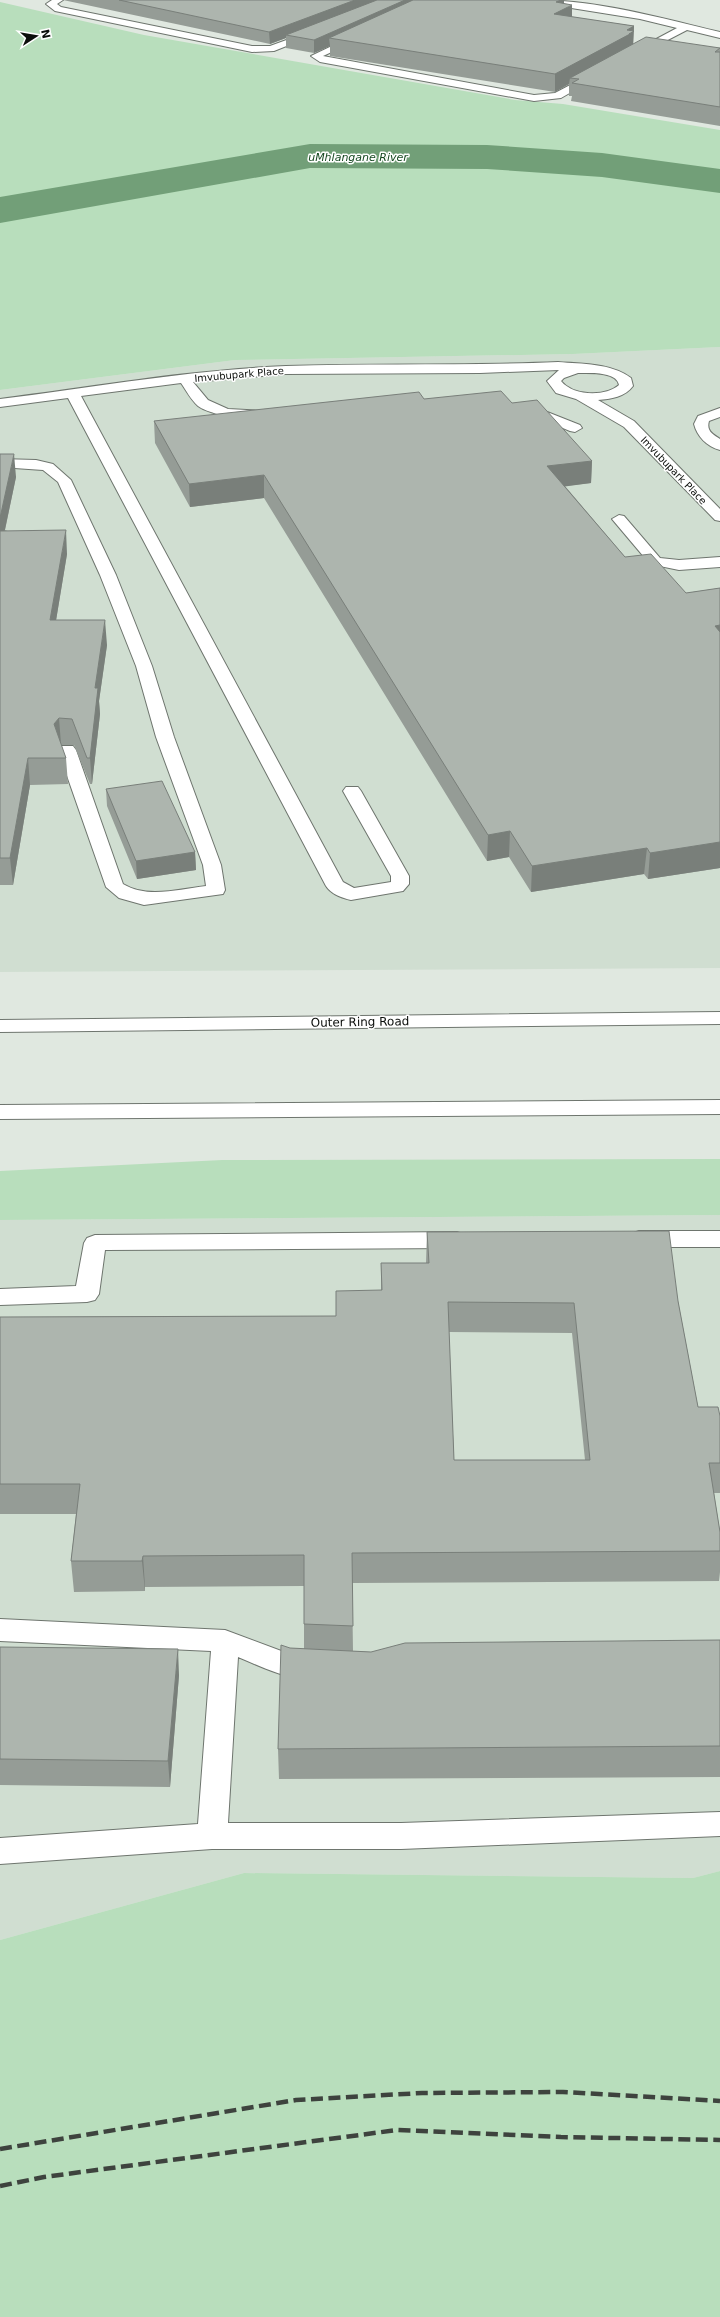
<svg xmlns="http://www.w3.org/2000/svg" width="720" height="2317" viewBox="0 0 720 2317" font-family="'DejaVu Sans',sans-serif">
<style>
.built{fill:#d0ded1}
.green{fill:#b8debc}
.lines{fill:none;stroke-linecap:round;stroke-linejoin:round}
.river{fill:#729f78;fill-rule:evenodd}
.service-casing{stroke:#6e756e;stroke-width:2}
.motorway-casing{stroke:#6e756e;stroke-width:2}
.service{fill:#fff;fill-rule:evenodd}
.motorway{fill:#fff;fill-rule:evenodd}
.rail{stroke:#3e433e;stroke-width:4.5;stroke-dasharray:12 5.5;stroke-linecap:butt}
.wall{fill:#959c96;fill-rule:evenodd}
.shaded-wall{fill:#797f7a}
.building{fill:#adb5ae;stroke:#797f7a;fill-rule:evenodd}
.labels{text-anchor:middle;stroke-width:3;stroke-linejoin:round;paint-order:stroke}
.far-street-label{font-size:10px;fill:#0b0e0b;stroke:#fff}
.far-water-label{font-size:11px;font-style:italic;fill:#154820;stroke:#fff}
.street-label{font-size:12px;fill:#0b0e0b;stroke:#fff}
</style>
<rect width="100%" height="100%" fill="#e0e8e0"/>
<path class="built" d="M720 347V968L0 972V390L235 360 573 354Z
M720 1215V1871L693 1878 244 1873 0 1940V1220Z"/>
<path class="green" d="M0 2 144 35 515 100 563 104 720 130V347L573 354 235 360 0 390Z
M720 1159V1215L0 1220V1171L222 1160Z
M720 1871V2317H0V1940L244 1873 693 1878Z"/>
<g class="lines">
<path class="river" d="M310 144 487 145 602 153 720 169V193L602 177 487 169 310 168 0 223V197Z"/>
<g class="service-casing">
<path id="service" d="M52 0H63L57 4 61 7 252 46H270L314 30 319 33 274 51 252 52 55 11 46 4Z
M536 0C598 0 660 18 720 32V38L687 30 635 57 632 56V52L677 28 640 19 540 3Z
M357 34 362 37 360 39 323 56 534 95 555 93 593 73H599L601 75 561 98 534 101 320 62 311 56Z
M558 362C582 364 611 363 631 378L633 386C625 397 611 399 598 400L634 421 720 509V521L715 520 624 427 576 399 556 393 547 381 559 370 480 373 285 374 193 382 208 400 228 409 264 411 266 414C258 426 208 414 198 406 191 400 186 390 181 383L81 396 343 882 354 888 391 882V876L343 791 346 787H358L361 791 409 876V884L403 891 351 900C342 898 331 894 326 886L68 398 0 407V399C95 387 190 370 286 366 376 363 467 366 558 362ZM578 373C588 373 617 371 619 385 605 397 573 396 561 381L564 378Z
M527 404 580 425 582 428 575 432 570 431 522 411 520 408Z
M720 408V417L709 421C706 431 713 434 720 439V450C707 447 697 436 694 424L698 416Z
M0 459 36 460 53 464 71 480 116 575 152 666 174 737 221 865 225 890 223 894 144 905 119 898 106 887 58 750 61 746H73L76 750 123 884C148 899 179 889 206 886L203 865 156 737 136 666 100 575 58 482 43 470 0 467Z
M619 515 624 516 660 558 679 560 720 557V567L679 570 650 564 612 519Z
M639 1231H720V1247H639L631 1244 628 1239 631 1234Z
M457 1232 465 1235 468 1240 465 1245 457 1248 105 1250 99 1294 95 1300 87 1302 0 1305V1289L76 1286 84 1243 87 1238 95 1235Z
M0 1619 225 1630 292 1655 310 1656 320 1659 324 1667 320 1675C292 1684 263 1667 238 1657L228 1823H401L720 1812V1836L401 1849H212L0 1864V1838L198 1824 211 1651 0 1641Z"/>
</g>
<g class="motorway-casing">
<path id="motorway" d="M720 1012V1024L0 1032V1020Z
M720 1100V1114L0 1119V1105Z"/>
</g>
<use href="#service" class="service"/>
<use href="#motorway" class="motorway"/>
<path class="rail" d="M0 2149 296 2100 422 2093 563 2092 720 2101
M0 2186 44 2177 397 2130 561 2137 720 2140"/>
</g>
<path class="wall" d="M63 0H564V4L572 17 634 26 633 44 720 48V126L571 101 572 96H569V84L555 92 330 56V46L314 53 286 48V38L270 44Z
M424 399 512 403 592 461 591 483 565 486 625 557 686 593 720 588V868L648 879 644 874 531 892 509 857 487 861 264 498 190 507 155 443 154 421Z
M0 454 16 477 5 530 67 554 56 620 107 645 99 701 100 714 92 784H90L74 745H61L66 758 68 784 30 785 13 885H0Z
M106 789 195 852 196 870 137 879 107 806Z
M427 1232 678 1301 698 1407 720 1416V1493H714L720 1532V1572L719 1581 352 1583 353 1651 371 1652 720 1640V1777L279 1779 278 1749 290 1648 304 1649V1586L145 1587V1591L74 1592 71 1561 76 1514H0V1317L336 1316 381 1290V1263H426ZM449 1332 572 1333 585 1460H454Z
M0 1647 179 1675 170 1787 0 1785Z"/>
<path class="shaded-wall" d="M355 0H387L286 35V38L270 44 269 32Z
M405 0H432L329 38 330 46 314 53V40Z
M561 0H564V9L572 5V22L554 14 556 2Z
M634 26 633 48 570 78 569 84 555 92V74Z
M14 454 16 477 0 553V518Z
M592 461 591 483 546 489 547 466Z
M264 475V498L190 507 189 484Z
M66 530 67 554 52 645 50 620Z
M105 620 107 645 99 701 100 714 92 784 90 758 95 688Z
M720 625V649L715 626Z
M59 718 61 744 54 724Z
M28 758 30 785 13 885 10 858Z
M510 831 509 857 487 861 488 835Z
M720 842V868L648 879 650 853Z
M647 848 644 874 531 892 532 866Z
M195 852 196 870 137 879 136 861Z
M143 1556 145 1587V1591L142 1561Z
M178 1649 179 1675 170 1787 168 1761Z"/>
<path class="building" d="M119 0H355L269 32Z
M377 0H405L314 40 286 35Z
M413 0H561L556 2 572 5 554 14 634 26 627 30 634 31 629 34H630L555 74 329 38Z
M646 37 720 48 715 52H720V107L572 83 579 79 570 78Z
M501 391 512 403 537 400 592 461 547 466 625 557 651 554 686 593 720 588V625L715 626 720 632V842L650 853 647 848 532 866 510 831 488 835 264 475 189 484 154 421 419 392 424 399Z
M0 454H14L0 518Z
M66 530 50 620H105L95 688H98L90 758H87L72 719 59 718 54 724 66 758H28L10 858H0V531Z
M162 781 195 852 136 861 106 789Z
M669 1231 678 1301 698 1407H718L720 1416V1463H709L720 1532V1551L352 1553 353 1626 304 1624V1555L143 1556 142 1561H71L80 1484H0V1317L336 1316V1291L382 1290 381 1263H429L427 1232ZM448 1302 574 1303 590 1460H454Z
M720 1640V1746L278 1749 281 1645 290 1648 371 1652 405 1643Z
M0 1647 178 1649 168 1761 0 1759Z"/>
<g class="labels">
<g class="far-street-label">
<text transform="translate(239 374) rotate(-5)" y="4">Imvubupark Place</text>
<text transform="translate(674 470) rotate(46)" y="4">Imvubupark Place</text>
</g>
<g class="far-water-label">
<text x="358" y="161">uMhlangane River</text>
</g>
<g class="street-label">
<text transform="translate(360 1022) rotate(-1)" y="4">Outer Ring Road</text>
</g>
</g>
<g transform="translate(36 36) rotate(78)" stroke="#ffffff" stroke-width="3" paint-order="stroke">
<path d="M0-3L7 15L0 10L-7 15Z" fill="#0b0e0b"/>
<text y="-6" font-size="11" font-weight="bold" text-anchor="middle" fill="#0b0e0b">N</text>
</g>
</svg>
